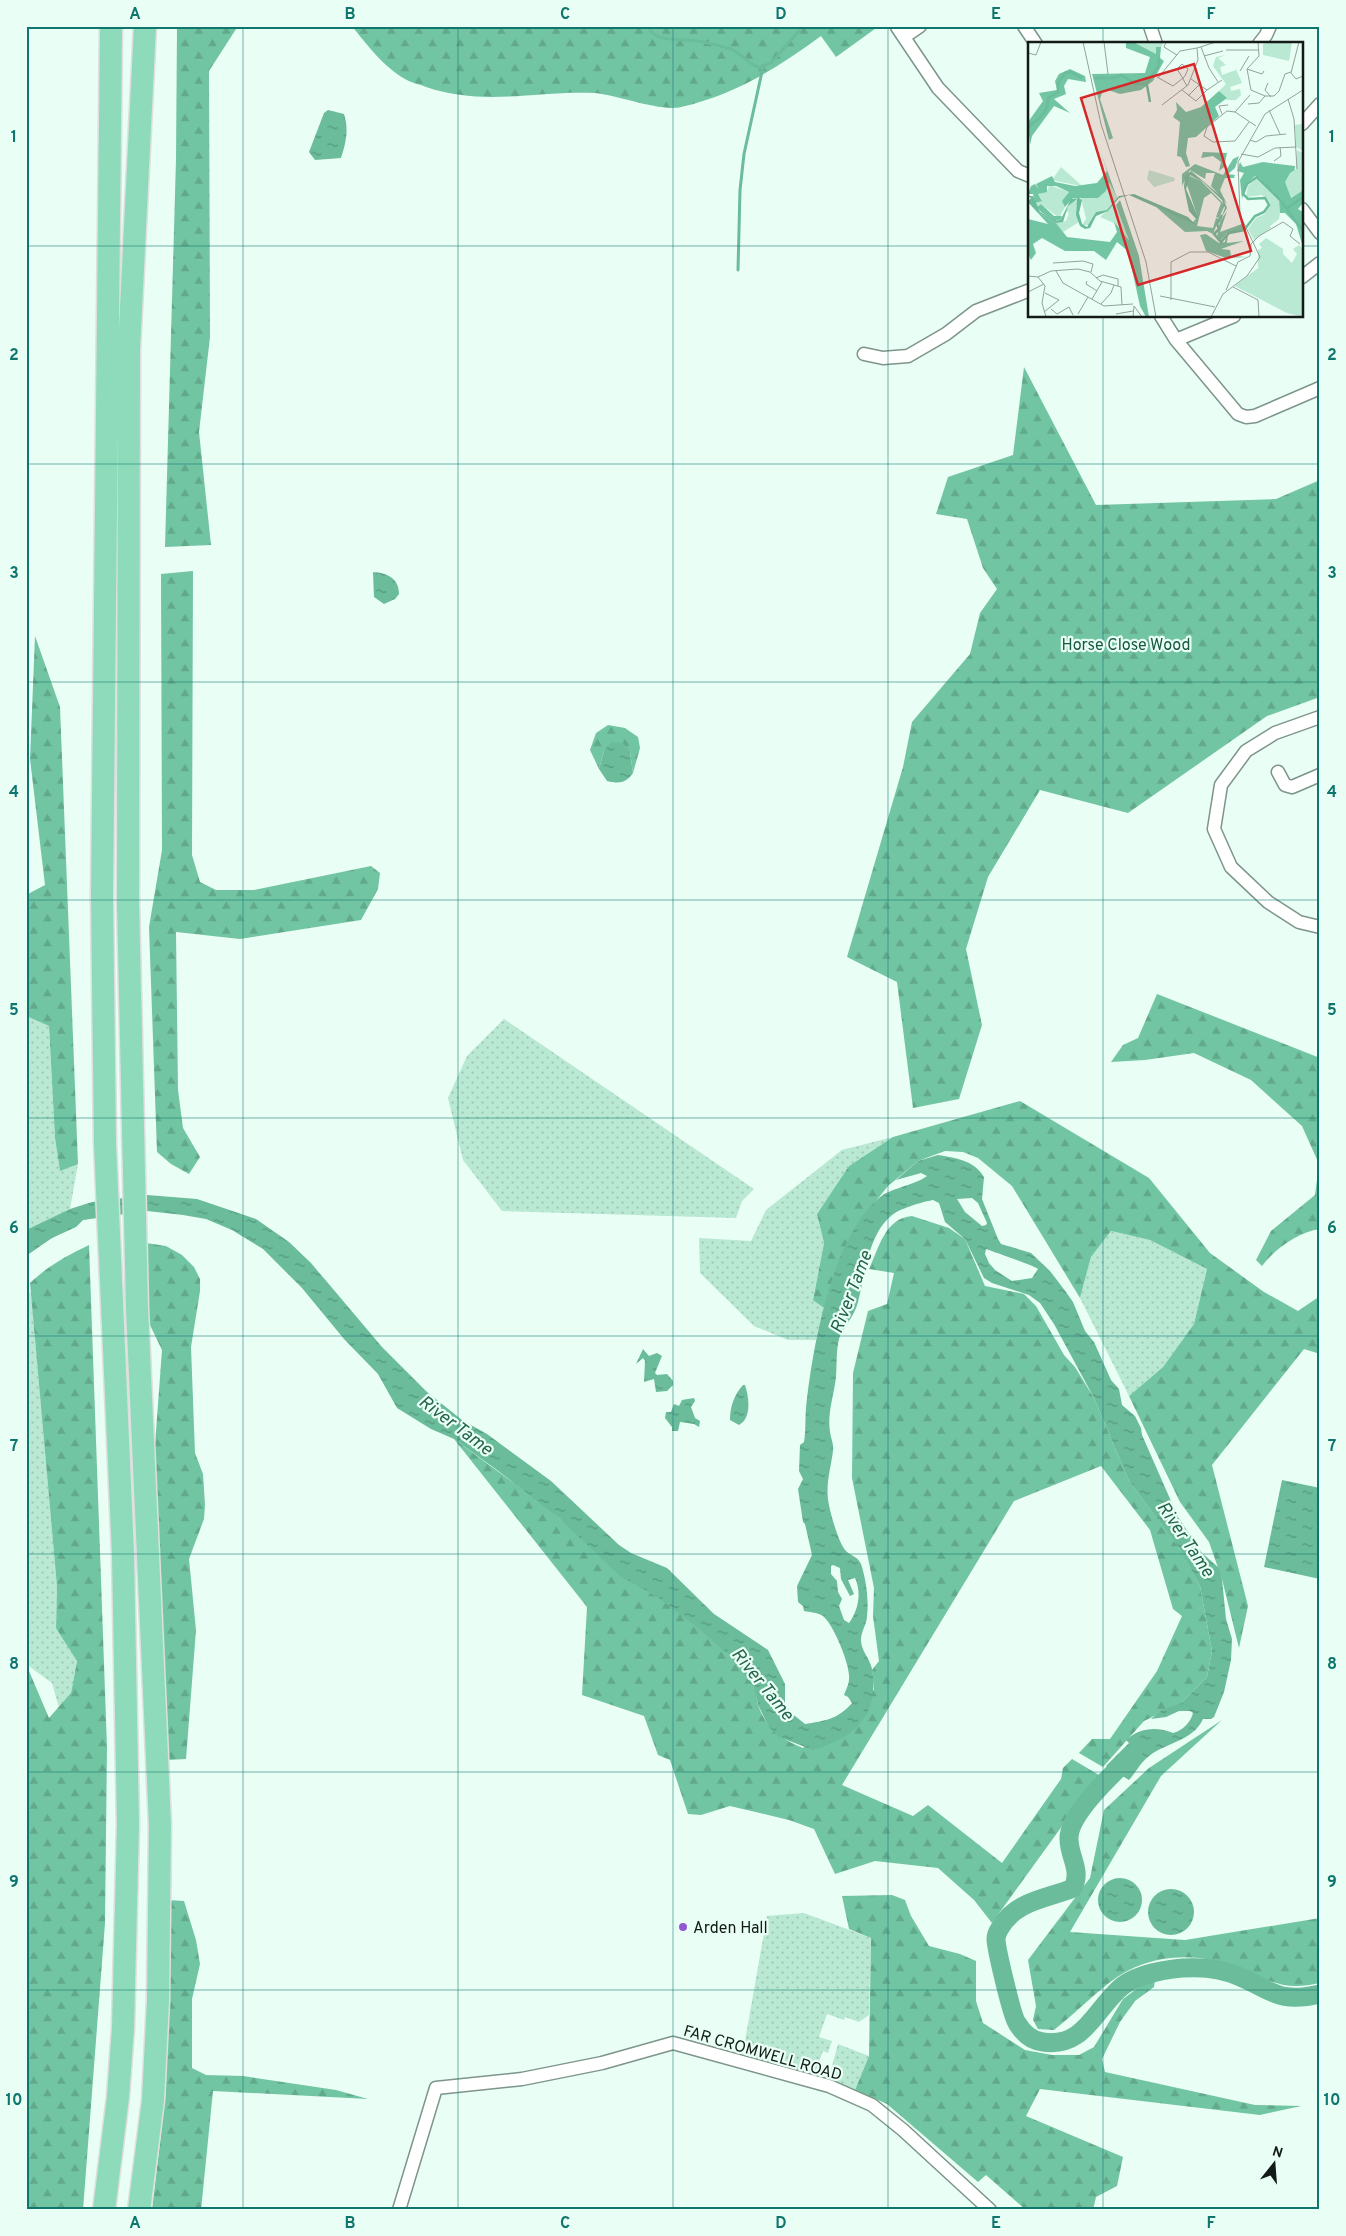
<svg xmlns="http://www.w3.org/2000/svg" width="1346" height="2236" viewBox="0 0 1346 2236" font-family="Overpass,sans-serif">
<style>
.green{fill:url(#green-dots)}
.forest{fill:url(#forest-firs)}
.water{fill:url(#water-ripples);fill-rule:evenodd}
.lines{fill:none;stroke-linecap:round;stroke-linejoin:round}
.stream{stroke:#6abc9b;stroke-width:3}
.river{stroke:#6abc9b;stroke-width:19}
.street-casing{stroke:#7d958a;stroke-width:15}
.highway-casing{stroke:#dedfdf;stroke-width:25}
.street{stroke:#fff;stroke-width:12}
.highway{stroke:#8ddbba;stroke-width:22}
.grid{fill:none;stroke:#0f766e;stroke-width:1;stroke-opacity:0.55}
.poi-dot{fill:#9158d0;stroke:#e9fef4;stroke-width:2}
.labels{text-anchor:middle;stroke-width:4.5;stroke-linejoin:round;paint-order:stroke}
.park-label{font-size:16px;fill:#175841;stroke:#e9fef4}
.poi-label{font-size:16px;fill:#121b17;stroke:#e9fef4;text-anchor:start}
.street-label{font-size:16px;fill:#121b17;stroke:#e9fef4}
.water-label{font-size:18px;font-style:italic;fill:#24634c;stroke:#e9fef4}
.inset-river{fill:none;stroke:#6abc9b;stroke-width:2.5}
.inset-road{fill:none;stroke:#93a39c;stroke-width:1}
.view{fill:#d62828;fill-opacity:0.15;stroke:#d62828;stroke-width:2.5}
.inset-edge{fill:none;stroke:#121b17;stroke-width:2.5}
.neatline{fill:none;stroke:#0f766e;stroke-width:2}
.grid-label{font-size:16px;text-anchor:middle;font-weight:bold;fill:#0f766e}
</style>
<defs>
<pattern id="green-dots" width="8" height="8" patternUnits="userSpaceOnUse" patternTransform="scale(1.25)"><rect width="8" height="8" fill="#b9e8d3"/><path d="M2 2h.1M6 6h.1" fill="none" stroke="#9ec6b4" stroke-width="1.8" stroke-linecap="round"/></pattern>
<pattern id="forest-firs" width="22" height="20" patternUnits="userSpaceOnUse" patternTransform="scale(1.25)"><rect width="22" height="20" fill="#72c5a3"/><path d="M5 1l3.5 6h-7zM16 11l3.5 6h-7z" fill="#62a98c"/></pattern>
<pattern id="water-ripples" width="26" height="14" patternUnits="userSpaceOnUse" patternTransform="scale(1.25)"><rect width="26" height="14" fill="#6abc9b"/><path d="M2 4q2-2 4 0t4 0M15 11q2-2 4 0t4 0" fill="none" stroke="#56987d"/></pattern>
</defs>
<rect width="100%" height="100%" fill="#e9fef4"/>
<path class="green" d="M26 1016 49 1026 55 1138 60 1170 78 1164 70 1209 26 1230Z
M504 1019 754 1189 742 1201 736 1218 502 1211 463 1160 448 1098 467 1056Z
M893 1137 849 1166 817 1214 824 1243 813 1299 824 1308 816 1340H788L754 1326 700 1273 699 1238 751 1241 766 1210 842 1150Z
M1111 1231 1150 1240 1207 1269 1194 1324 1163 1367 1129 1396 1080 1298 1091 1257Z
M26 1290 31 1293 57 1587 56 1627 77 1660 71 1693 59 1708 52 1683 26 1664 29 1618 26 1615Z
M804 1913 871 1938 869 2015 859 2022 845 2017 844 2020 827 2014 819 2037 832 2041 828 2053 823 2051 814 2075 754 2057 745 2041 767 1916Z
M838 2044 869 2056 855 2090 828 2081Z"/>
<path class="forest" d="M177 26H238L209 71 210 337 199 432 211 545 165 547 176 159Z
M352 26H879L836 57 821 36C776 69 736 94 681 107 661 112 617 95 595 93 536 90 486 107 426 87 420 84 411 83 405 79 385 68 366 44 352 26Z
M1024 367 1096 505 1276 499 1320 480V697L1267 716 1128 813 1040 790 988 877 966 949 982 1025 959 1099 913 1108 897 982 847 957 903 767 912 722 970 654 980 613 997 589 983 568 967 519 936 514 948 477 1013 455Z
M193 571 192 855 200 882 216 890H254L371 866 380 873 378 889 361 920 240 939 176 932 178 1090 183 1128 200 1157 189 1174 171 1164 157 1152 149 927 162 850 161 574Z
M35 636 60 707 78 1164 60 1171 55 1138 49 1026 26 1016V895L45 885 30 759Z
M608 725 625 728 638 737 640 748 633 773 630 752 604 751 599 769 590 750 596 733Z
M1157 994 1320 1058V1229C1298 1232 1275 1249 1262 1266L1256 1260 1271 1231 1315 1195 1319 1164 1302 1126 1251 1080 1194 1053 1145 1060 1111 1062 1123 1045 1138 1038Z
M1020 1101 1149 1178 1210 1253 1264 1292 1298 1311 1320 1296V1354L1304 1349 1212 1465 1248 1606 1239 1648 1222 1579 1209 1542 1180 1502 1129 1396 1163 1367 1194 1324 1207 1269 1150 1240 1111 1231 1091 1257 1080 1298 1012 1186 978 1158 963 1152 945 1151 918 1161 888 1186 863 1217 845 1249 824 1308 813 1300 824 1243 817 1214 849 1166 893 1137Z
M912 1216 949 1228 965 1239 985 1286 1024 1294 1036 1306 1064 1355 1075 1367 1094 1398 1129 1481 1183 1553 1200 1586 1212 1651 1207 1677 1181 1703 1144 1721 1103 1767 1079 1753 1092 1739H1110L1157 1671 1182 1616 1173 1609 1150 1530 1101 1466 1014 1501 842 1785 913 1816 928 1805 1002 1863 1061 1779 1063 1768 1072 1759 1099 1775 992 1923 974 1900 938 1868 875 1861 835 1874 814 1829 789 1820 730 1806 701 1815 688 1814 670 1760 658 1755 644 1716 582 1695 587 1607 454 1439 541 1503 640 1586C671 1606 706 1628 730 1656 738 1665 748 1676 754 1686 757 1692 756 1699 758 1705 766 1728 781 1739 803 1748L874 1690 872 1670 879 1661 873 1616 874 1588 852 1478 853 1373 868 1311 887 1304 894 1273 869 1269C879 1248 885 1218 912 1216Z
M146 1243 166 1246 182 1255 194 1267 200 1279V1291L191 1347 195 1453 203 1474 205 1505 204 1519 189 1559 196 1630 186 1759 168 1760 154 1458 162 1350 149 1323Z
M89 1245 107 1747 105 1923 83 2210H26V1664L49 1718 71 1693 77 1661 56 1628 57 1587 30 1283C48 1266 66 1256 89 1245Z
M1222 1720 1161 1776 1070 1932 1185 1940 1320 1918V1983C1281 1992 1269 1979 1236 1967 1192 1951 1146 1954 1109 1983 1090 1998 1073 2015 1054 2030L1038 2029 1033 2020 1036 2006 1028 1960 1090 1878 1104 1810 1149 1768Z
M892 1895 905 1900 911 1916 929 1946 960 1954 976 1961V2001L983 2023 1025 2050 1052 2055H1079L1094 2047 1123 1999 1143 1984 1155 1980 1154 1987 1135 2001 1120 2022 1102 2059 1105 2072 1255 2105 1301 2106 1260 2115 1040 2089 1026 2116 1123 2157 1117 2186 1096 2197 1093 2210H1026L986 2175 978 2182 887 2104 855 2090 869 2056 871 1938 849 1929 842 1896Z
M168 1900 184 1901 196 1940 200 1964 192 1999V2068L206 2075 243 2076 336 2090 368 2099 213 2091 201 2210H152L166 2091Z"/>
<path class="water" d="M328 110 344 114C349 130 346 142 341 158L315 160 309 152 324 113Z
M373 572C387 573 399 578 399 594L395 599 384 604 374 597Z
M611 742 623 743 630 752 633 773C626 783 620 784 607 781L599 769 604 751Z
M938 1155C955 1158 974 1160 984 1177L982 1199 998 1239 1001 1244 1031 1253 1050 1271 1066 1292 1073 1302 1085 1331 1094 1342 1111 1380 1119 1389 1122 1405 1135 1416 1141 1428 1142 1435 1178 1517 1202 1553 1219 1568 1222 1579 1226 1619 1232 1639 1231 1660 1224 1692 1214 1717 1211 1719H1203C1193 1741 1167 1742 1149 1756 1141 1762 1136 1772 1129 1780L1106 1766 1129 1743 1126 1740C1139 1728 1156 1726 1173 1733 1182 1731 1191 1722 1193 1713L1190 1711H1179L1166 1717 1151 1719 1162 1710 1181 1703 1207 1677 1212 1651 1200 1586 1182 1552 1129 1481 1094 1398 1054 1324 1040 1303 1029 1295 992 1283 984 1278 965 1239 945 1222 939 1203 933 1200C922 1202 898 1209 891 1216 868 1235 865 1275 858 1302 854 1318 842 1328 839 1339 836 1351 837 1364 836 1377 834 1395 827 1414 830 1432 831 1439 834 1444 833 1451 831 1467 826 1482 828 1499 829 1509 839 1546 847 1552 852 1556 858 1557 861 1564 866 1579 869 1600 867 1616 867 1623 862 1630 861 1638 860 1650 870 1658 872 1669 880 1715 854 1739 813 1750L779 1737 769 1727 758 1705 754 1687 729 1655 697 1627 657 1597 620 1576 560 1519 497 1470 454 1439 431 1429 397 1408 378 1374 344 1339 302 1288 263 1249 232 1230 206 1219 183 1215 147 1211 83 1220 76 1227 52 1238 26 1256V1230L70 1209 92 1202 147 1195 197 1199 256 1219 289 1242 311 1263 382 1347 427 1392 462 1420 487 1434 551 1481 619 1545 631 1553 667 1568 714 1614 768 1650 785 1684V1704L790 1712 805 1724C824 1721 839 1719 852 1703L848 1697 844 1695C846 1690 849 1684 849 1679 851 1667 834 1625 823 1616 819 1613 810 1612 804 1611L803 1606 798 1602 797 1586 812 1555 805 1524 803 1522 798 1489 803 1479 799 1471 800 1445 804 1442C806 1431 805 1419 806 1408 812 1349 832 1237 879 1198 890 1188 913 1186 927 1176L921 1173 896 1180 918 1161ZM972 1198 978 1203 987 1223 986 1225 982 1226 965 1212 957 1199ZM986 1249C994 1252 1035 1266 1038 1269L1032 1278 1012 1281 995 1270 989 1263 985 1254ZM833 1565 840 1568 841 1579 850 1596 854 1594 848 1580 855 1578C862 1593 858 1611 849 1623L844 1620 839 1606 842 1599 838 1592 837 1581 831 1574V1566Z
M643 1349 649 1356 657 1353 662 1356 655 1373 657 1375 667 1374 673 1381V1385L667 1391 656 1392 654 1379 644 1382 645 1361 643 1358 636 1364Z
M743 1385H745C749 1397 752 1418 739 1425L730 1420C730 1407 734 1395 743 1385Z
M694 1398 695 1401 691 1407 695 1418 700 1421 699 1427 694 1424 680 1422 678 1431H672V1427L665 1418 666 1412H671L674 1404 679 1406 682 1400Z
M1282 1480 1320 1488V1579L1264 1567Z
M1098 1900a22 22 0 1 1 44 0a22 22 0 1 1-44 0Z
M1148 1912a23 23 0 1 1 46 0a23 23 0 1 1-46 0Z"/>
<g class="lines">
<path class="stream" d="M648 26C654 44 682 38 697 41 702 41 728 48 731 49 742 54 749 65 760 68L772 62 803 26
M738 270 740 190 744 154 763 67"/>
<path class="river" d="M1133 1754C1115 1772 1068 1814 1069 1839 1069 1857 1082 1870 1073 1888 1047 1899 1016 1900 1000 1928 998 1931 996 1936 996 1939 996 1948 1012 2016 1017 2023 1023 2033 1031 2041 1043 2042 1083 2048 1094 2012 1119 1989 1127 1981 1141 1976 1152 1973 1179 1966 1212 1965 1238 1976 1272 1990 1278 2004 1320 1994"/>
<g class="street-casing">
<path id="street" d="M1024 26 1036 44
M1150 26 1156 44
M897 27 938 88 1018 171 1030 176
M904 37 920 26
M1259 44 1266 35 1270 26
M1302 124 1320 104
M1302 209 1320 233
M1302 277 1320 263
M1161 316 1176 340 1238 414 1246 417 1255 416 1320 388
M1176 340 1234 316
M864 354 883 358 908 356 946 334 976 311 1030 290
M1320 717 1275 733 1246 751 1221 785 1214 829 1231 867 1268 902 1299 922 1320 927
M1278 772 1285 785 1292 787 1320 775
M399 2210 436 2088 522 2079 602 2063 673 2043 829 2086 872 2105 903 2130 990 2210"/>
</g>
<g class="highway-casing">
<path id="highway" d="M104 2210 118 2097 123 2028 128 1824 123 1554 105 1144 102 897 111 26
M139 2210 153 2100 158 2001 160 1825 137 1308 128 901 129 349 145 26"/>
</g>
<use href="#street" class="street"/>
<use href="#highway" class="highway"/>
</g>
<path class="grid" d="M243 26V2210M458 26V2210M673 26V2210M888 26V2210M1103 26V44M26 246H1030M1302 246H1320M1103 316V2210M26 464H1320M26 682H1320M26 900H1320M26 1118H1320M26 1336H1320M26 1554H1320M26 1772H1320M26 1990H1320"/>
<circle class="poi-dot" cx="683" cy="1927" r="5"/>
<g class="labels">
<g class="park-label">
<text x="1126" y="650">Horse Close Wood</text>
</g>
<g class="poi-label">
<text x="693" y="1933">Arden Hall</text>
</g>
<g class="street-label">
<text transform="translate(763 2052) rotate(16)" y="6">FAR CROMWELL ROAD</text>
</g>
<g class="water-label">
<text transform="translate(851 1292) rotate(-69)" y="6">River Tame</text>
<text transform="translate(456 1425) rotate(37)" y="6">River Tame</text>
<text transform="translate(1186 1539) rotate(56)" y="6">River Tame</text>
<text transform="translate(763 1684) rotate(51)" y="6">River Tame</text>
</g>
</g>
<g transform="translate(1028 42)">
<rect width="275" height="275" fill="#e9fef4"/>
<path d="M131 0H136L133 5H128V12L105 1ZM241 0H264L261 19 235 13V2ZM198 13 190 16 198 23 192 25 194 33 208 28 207 25 214 41 202 45 203 49 212 47 213 53 208 58H199L191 49 198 42 185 24 188 15ZM275 82V109L268 105 267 83ZM33 125 53 143 52 144 24 138ZM121 128 147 136 146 139 126 145 119 137ZM229 136 251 159 252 171 251 177 242 184 243 186 226 198 220 187 228 176 237 172 242 161 234 153 218 155 220 144ZM81 140 90 156 79 168 68 170 61 183H54L58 177 53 156H70L78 149ZM21 143 41 150 35 159 37 165 31 176 13 162 9 165 7 161 14 158 10 152 20 148ZM44 158H50L48 166 51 180 35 190 28 181 38 179 41 171 37 169ZM87 162 102 193V198L86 181 72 175ZM238 196 255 207V212L264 221 269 212 265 207 271 203 275 207V275L259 271 207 244 230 226V208L234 206 231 202Z" fill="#b9e8d3"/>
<path d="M98 0H105L128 12V5H133L132 16 136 19 125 39 113 48 92 52 80 48 74 51 72 57 85 96 81 98 64 32 117 31 122 15 98 6ZM42 27 57 34 58 40 40 37 36 44 38 52 26 57 42 71 26 64 4 94 2 103 0 80 15 59 11 51 29 48 27 39 31 32ZM191 49 199 56 187 65 191 74 168 95 160 96 158 111 162 124 158 125 153 115 149 114 152 80 145 75 149 68 148 60 158 70 173 65ZM72 108 88 153 81 140 78 149 70 156H45L37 165 34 159 41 150 28 144H19V150L10 152 14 159 7 161 5 152H0L3 144 7 142 11 147 8 142 24 134 27 140 47 144 69 141 79 129ZM175 110 199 111 196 125 191 129 193 120 185 114 173 116ZM211 114 207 126 200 132 207 133 206 136H197L192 148 199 162 183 144 187 131H178L177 137 162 128 154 144V132L167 122 195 133 205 117ZM212 120 215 125 235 120 267 124 263 156 275 148V161L270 167 275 170V205L268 182 257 171H252L251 159 260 168 231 135 227 134 218 142 214 157 212 138 216 131 209 129ZM162 134 173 139 197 163 191 176 188 175 193 161 183 151 176 156 169 184 185 186 188 176 191 177 185 192 179 189 157 190 128 165 167 181 169 173 158 140ZM92 158 111 214 121 275H118L112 264 100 209 89 200 78 218 66 209H37L14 196 5 202 8 211 3 218 0 212V177L20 182 9 170 28 181 39 195 82 200 89 190 86 180 101 198 88 163ZM13 162 26 174H34L33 177 27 179 13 170 9 165ZM199 169 192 190 214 182 217 187 199 191 192 199 189 194 192 179ZM178 192 191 201 197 200 198 195 200 192 199 201 216 199 193 207 202 208 203 214 219 215 198 216 178 209 172 193Z" fill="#72c5a3"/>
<path d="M269 108 275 111V148L263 156 257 140 262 131 268 127Z" fill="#b9e8d3"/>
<path d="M163 129 195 156 199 166 193 176 197 166 194 158 175 140 162 133 158 147 170 175 166 182 101 153 91 156 80 169 68 174 62 186 57 187 52 184 48 173 49 157 40 164 35 180 28 181 9 170 0 160 3 156 0 154H5L12 170 28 179 33 177 43 157 51 156 54 158 51 171 54 182 59 185 68 170 79 168 91 154 106 152 160 175 165 180 168 177 161 169 156 145 157 134Z" fill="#6abc9b"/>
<path class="inset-river" d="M66 36H86L93 33 108 42H118L130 25 131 15M119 43 122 60M0 85 13 75 19 66 20 56 30 50V41L37 31 43 30 54 36M258 167 275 155M194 173 189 182 191 187 186 192 193 200 201 191 216 188 227 174 236 170 241 163 237 156 220 157 215 152 219 142 229 135 252 158 275 189"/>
<path class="inset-road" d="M55 0 73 82 118 220 128 275M76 0 80 32M138 0 136 5 149 13M230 0 231 14 219 27 223 48 237 54H246L251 49 257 32 263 30M271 0 263 31 268 37 275 34M173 5 181 26 190 40M198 8H231M0 11 8 13 13 0M176 14 195 9M219 27 234 32 236 29M212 29 221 14M129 35 145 44 155 36 157 34 160 27 154 22 149 27 154 35 155 36V37L159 44M130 36 152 9 169 6M163 37 179 48 194 38M240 41 237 48 243 55M154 48 168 59 179 48M160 54 171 43M260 57 266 77 269 127M220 62 231 61 237 54M134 63 160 43 170 18 169 6 188 0M241 68 252 92M207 70 222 53M194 72 191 64 200 63M221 80 207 99 185 100 176 94 179 85 199 69 207 70 228 84M222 98 228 100 238 94 258 92M213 112 230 115 247 106 268 105M246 119 253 114 252 105M25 221 55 219 65 222 63 230M28 229 35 241 76 264 105 262M0 234 10 235 17 244 14 261 18 275M10 235 23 229 50 227 62 230 72 239 93 245 94 263M68 236 75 233 90 237V244M59 239 58 242 69 249M205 245 230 258 231 275M198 248 210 220 222 214 223 202 231 194 255 180 265 187 262 194 272 202M0 250 16 242M132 254 187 265M64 257 74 240M143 258V220L162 210H180L208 224M73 262 83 251 86 243M23 267 29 272 41 265 45 273M16 270 31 258 17 251M50 272 60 255M88 272 105 269M105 275 106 264 114 275M183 275 195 252 219 234 232 215 212 173 210 120 237 72 275 48"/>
<path class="view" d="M166 22 223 209 110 243 53 56Z"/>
<rect width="275" height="275" class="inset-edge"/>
</g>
<rect width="1346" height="2236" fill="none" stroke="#e9fef4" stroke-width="55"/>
<g transform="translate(1274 2164) rotate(17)" stroke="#e9fef4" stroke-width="4" paint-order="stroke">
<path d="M0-4L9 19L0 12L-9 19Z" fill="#121b17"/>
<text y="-8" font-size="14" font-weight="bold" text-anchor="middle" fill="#121b17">N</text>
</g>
<rect x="28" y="28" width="1290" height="2180" class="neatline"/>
<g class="grid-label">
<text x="135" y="19">A</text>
<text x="350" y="19">B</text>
<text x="565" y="19">C</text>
<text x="781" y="19">D</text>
<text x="996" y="19">E</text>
<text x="1211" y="19">F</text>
<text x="14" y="142">1</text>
<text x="1332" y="142">1</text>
<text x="14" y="360">2</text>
<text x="1332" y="360">2</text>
<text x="14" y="578">3</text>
<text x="1332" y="578">3</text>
<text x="14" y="797">4</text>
<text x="1332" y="797">4</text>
<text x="14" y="1015">5</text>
<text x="1332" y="1015">5</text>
<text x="14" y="1233">6</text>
<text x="1332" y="1233">6</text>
<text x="14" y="1451">7</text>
<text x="1332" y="1451">7</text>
<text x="14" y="1669">8</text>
<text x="1332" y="1669">8</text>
<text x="14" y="1887">9</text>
<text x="1332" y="1887">9</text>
<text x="14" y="2105">10</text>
<text x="1332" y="2105">10</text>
<text x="135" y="2228">A</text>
<text x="350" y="2228">B</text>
<text x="565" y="2228">C</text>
<text x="781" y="2228">D</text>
<text x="996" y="2228">E</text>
<text x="1211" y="2228">F</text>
</g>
</svg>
